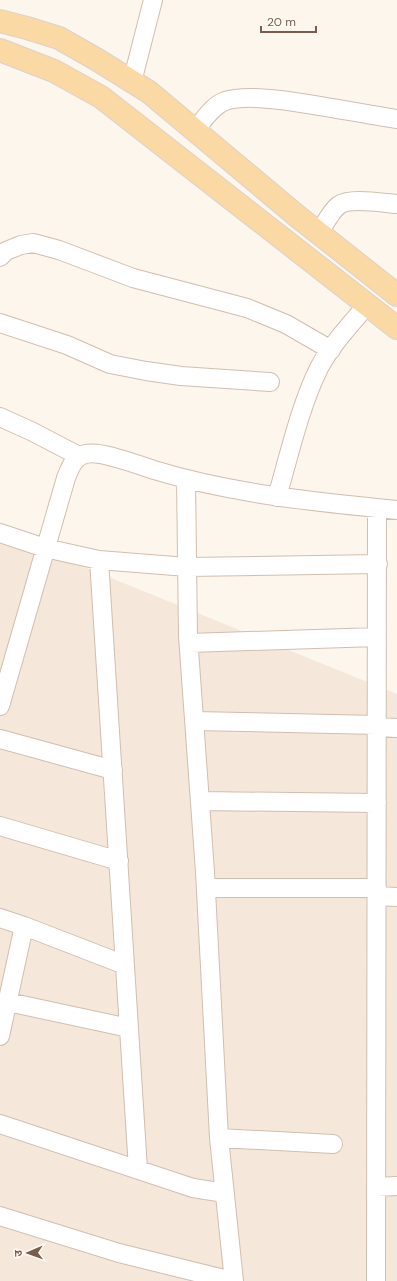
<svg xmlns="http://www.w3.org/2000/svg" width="397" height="1281" viewBox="0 0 397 1281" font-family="'DM Sans','Noto Sans Devanagari',sans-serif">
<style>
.residential{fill:#f5e8da}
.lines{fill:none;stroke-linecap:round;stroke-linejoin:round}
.minor-casing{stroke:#d1beb0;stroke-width:20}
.major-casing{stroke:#dad1cd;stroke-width:24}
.minor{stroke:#fff;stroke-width:18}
.major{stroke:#fbd9a5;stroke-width:22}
</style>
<rect width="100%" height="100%" fill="#fdf6ec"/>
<path class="residential" d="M0 533 397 694V1281H0Z"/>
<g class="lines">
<g class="minor-casing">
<path id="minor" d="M132 82 153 0
M195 130C204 120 212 106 225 101 240 96 264 98 280 100 319 105 358 113 397 119
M319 233C325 224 330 212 339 205 350 197 383 203 397 204
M0 257 6 251 21 245 33 243 59 250 133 278 247 308 286 324 331 350
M0 323 67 345 110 364 146 371 181 376 270 382
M0 417 31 431 79 456
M186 479 188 636 205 872 219 1138 234 1281
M277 497C289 456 300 406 319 368 331 345 350 325 367 305
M0 533 45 548 99 560 187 567 378 564
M99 560 138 1169
M189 643 377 637
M0 706 66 478C70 468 74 456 86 454 100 450 138 465 154 470 233 494 315 502 397 510
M194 721 377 725
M377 727 397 728
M0 739 113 770
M200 801 377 803
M0 826 119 861
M206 888H377
M377 896 397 897
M0 918 24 926 125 965
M8 1002 129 1028
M0 1036 24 926
M0 1124 193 1188 225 1193
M219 1138 333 1144
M376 1187 397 1186
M0 1216 119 1253 232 1281
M376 1281 377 508"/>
</g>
<g class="major-casing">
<path id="major" d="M0 21 27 28 59 38 96 59 149 92 297 216 397 295
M0 50 54 71 101 97 397 328"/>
</g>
<use href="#minor" class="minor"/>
<use href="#major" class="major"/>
</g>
<g transform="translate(28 1253) rotate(268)" stroke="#fffaf3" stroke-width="3" paint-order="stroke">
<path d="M0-3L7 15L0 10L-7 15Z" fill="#7a5c4d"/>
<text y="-6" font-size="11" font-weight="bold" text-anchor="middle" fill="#7a5c4d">उ</text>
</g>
<path d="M261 26v6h55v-6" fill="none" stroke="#7a5c4d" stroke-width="2"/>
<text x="267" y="26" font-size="12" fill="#7a5c4d" stroke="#fffaf3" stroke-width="3" paint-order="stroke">20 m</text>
</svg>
